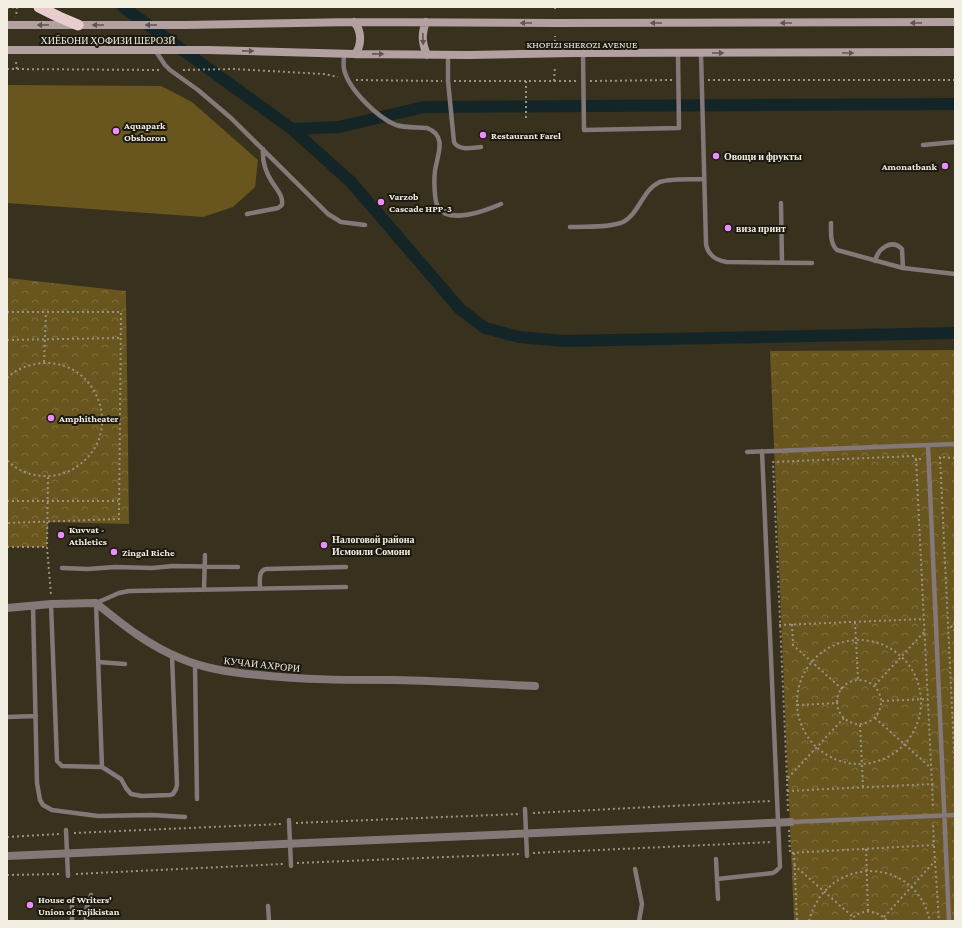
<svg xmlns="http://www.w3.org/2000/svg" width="962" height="928" viewBox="0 0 962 928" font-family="'Crimson Pro',serif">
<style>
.park{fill:url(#park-crowns)}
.pitch{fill:#69561e}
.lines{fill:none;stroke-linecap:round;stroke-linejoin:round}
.canal{stroke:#142527;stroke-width:12}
.path{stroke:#989383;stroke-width:2;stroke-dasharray:2 3;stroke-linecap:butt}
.service{stroke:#847879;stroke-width:4.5}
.minor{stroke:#847879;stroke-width:8}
.secondary{stroke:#b3a0a1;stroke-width:8}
.trunk{stroke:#e8cdcf;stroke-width:11}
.oneway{fill:#605651}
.poi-dot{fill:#ea8dfd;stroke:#1c1910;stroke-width:1.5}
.labels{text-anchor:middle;stroke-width:4;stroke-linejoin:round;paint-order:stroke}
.street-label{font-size:10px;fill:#f2eee1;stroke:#1c1910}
.poi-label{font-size:10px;font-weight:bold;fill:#f2eee1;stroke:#1c1910;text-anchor:start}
</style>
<defs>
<pattern id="park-crowns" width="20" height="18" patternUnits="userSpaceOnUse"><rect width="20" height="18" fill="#69561e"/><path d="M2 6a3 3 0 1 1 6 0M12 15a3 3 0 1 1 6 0" fill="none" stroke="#7f6f3e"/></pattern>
</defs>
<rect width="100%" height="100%" fill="#38311d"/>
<path class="park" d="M7 278 126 291 129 524 48 522 47 547H7Z
M955 350V921H794L770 351Z"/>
<path class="pitch" d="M7 85 161 86 192 102 258 160 255 187 233 207 203 217 7 203Z"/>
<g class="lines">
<path class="canal" d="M123 7 292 129 351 182 460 309 485 328 519 337 564 341 955 333
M292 129 339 127 424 107 955 104"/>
<path class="path" d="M555 7V11
M7 8 17 7 16 17
M555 42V36
M16 62 17 70
M7 69 159 70
M183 70 233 69 324 74 338 77
M356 80 442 81
M708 80H955
M454 81H576
M526 81V118
M554 81 555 66
M590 81 672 80
M7 312H121L119 519 7 523
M7 340 120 338
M44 362 46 312
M7 378C15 370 25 366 36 364 90 354 124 421 86 459 78 467 68 473 57 475 39 478 20 474 7 460
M102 421H119
M955 458 940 457 955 771
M921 459H916L932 784H936
M48 477 47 547 51 595
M7 501H118
M7 547H47
M855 622 858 679
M955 622 951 627 955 631
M792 624 793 645 842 689
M779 625 924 619
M797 702a62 62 0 1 1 124 0a62 62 0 1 1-124 0Z
M837 702a22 22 0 1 1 44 0a22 22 0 1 1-44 0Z
M875 685 924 632
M882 701 928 699
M797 705 837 703
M844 718 787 779 773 462 915 456 916 459
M875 718 931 768
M860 725 863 787
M787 779 788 814
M787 791 932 784 933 809
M533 813 771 801
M296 823 519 814
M789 830 790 853 934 845 933 823
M74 833 281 824
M7 837 59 834
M934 846 939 921
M866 849 868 911
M533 853 772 842
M794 853 797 921
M297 863 521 854
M794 865 853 917
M76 874 283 864
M7 875 61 874
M884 917 935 861
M809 921C826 855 915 854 930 921
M850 921C860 908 877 909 887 921"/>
<path class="service" d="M155 50 165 65 170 70 198 90 231 118 328 214 341 222 365 225
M583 53 584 130 679 128 678 53
M701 53 706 244C708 255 715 260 727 262L812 263
M344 54C344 59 343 64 344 69 348 89 378 118 396 125 405 128 417 127 427 128 448 136 437 155 435 171 434 178 434 201 438 207 449 225 487 210 501 204
M448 55V81L454 142C459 151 471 148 481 147
M923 145 955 142
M781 203 782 262
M247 214 278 208C281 206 283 205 282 201 282 194 275 187 272 182 265 171 262 161 263 149
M831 223C831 232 830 244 837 250L903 268 955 274
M570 227C586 226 609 228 623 222 638 215 643 190 658 183 666 178 693 180 704 179
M875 261C878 249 891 238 902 249L903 268
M747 452 928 445
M62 568 88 569 115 567 152 568 173 566 238 567
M260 589C260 581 258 571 266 569L346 567
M204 590 205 555
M51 604 57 761 62 766 102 767 121 779 126 788 131 794 142 796 170 795 173 794 176 789 177 785 172 655
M33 606 37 783 40 800 43 805 52 810 98 816 152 815 185 817
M98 662 125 664
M195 664 197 799
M7 717 36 716
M102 767 96 603 119 593 129 591 346 587
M525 809 527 856
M289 820 291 866
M791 822 955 815
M66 830 68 876
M716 859 717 879 773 873 776 871 780 867 762 451
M635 869 642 904 639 921
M717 879 718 899
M72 899V921
M268 906 269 921
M86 921V910L91 895
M949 921 928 445 955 444"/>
<path class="minor" d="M7 608 51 604 96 603C123 625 149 646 182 659 206 669 233 673 259 675 304 680 349 680 395 680 442 681 488 684 535 686
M7 856 791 822"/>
<path class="secondary" d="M354 22C362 31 362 45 355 54
M426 22C421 34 422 43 427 55
M7 25H185L354 22 555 23 955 22
M7 50H209L355 54 468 55 574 53 955 52"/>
<path class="trunk" d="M39 7 59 17 78 25"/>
</g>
<defs><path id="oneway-solid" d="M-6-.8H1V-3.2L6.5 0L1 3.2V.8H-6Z"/></defs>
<g class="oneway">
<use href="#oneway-solid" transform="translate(526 23) rotate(-180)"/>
<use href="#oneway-solid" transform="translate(656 23) rotate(180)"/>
<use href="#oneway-solid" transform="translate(786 23) rotate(180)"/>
<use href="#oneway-solid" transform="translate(916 23) rotate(180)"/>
<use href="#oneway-solid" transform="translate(43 25) rotate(-180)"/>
<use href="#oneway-solid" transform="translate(98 25) rotate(180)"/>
<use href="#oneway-solid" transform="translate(151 25) rotate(180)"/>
<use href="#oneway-solid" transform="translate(423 39) rotate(88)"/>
<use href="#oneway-solid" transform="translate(248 51) rotate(1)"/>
<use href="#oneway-solid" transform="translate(718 53)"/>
<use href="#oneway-solid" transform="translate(848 53)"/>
<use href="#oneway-solid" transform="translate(378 54) rotate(1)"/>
</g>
<g class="poi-dot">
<circle cx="116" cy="131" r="4"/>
<circle cx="483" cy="135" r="4"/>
<circle cx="716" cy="156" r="4"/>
<circle cx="945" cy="166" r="4"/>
<circle cx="381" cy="202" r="4"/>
<circle cx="728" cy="228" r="4"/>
<circle cx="51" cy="418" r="4"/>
<circle cx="61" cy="535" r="4"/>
<circle cx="324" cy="545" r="4"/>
<circle cx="114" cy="552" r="4"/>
<circle cx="30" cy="905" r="4"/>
</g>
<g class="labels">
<g class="street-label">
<text x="108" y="44">ХИЁБОНИ ҲОФИЗИ ШЕРОЗӢ</text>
<text x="582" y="48">KHOFIZI SHEROZI AVENUE</text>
<text transform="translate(262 664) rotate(6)" y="4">КУЧАИ АХРОРИ</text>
</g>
<g class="poi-label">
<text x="124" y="129">Aquapark<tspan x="124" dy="12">Obshoron</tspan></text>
<text x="491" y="139">Restaurant Farel</text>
<text x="724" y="160">Овощи и фрукты</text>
<text x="937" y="170" text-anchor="end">Amonatbank</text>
<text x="389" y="200">Varzob<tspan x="389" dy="12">Cascade HPP-3</tspan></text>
<text x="736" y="232">виза принт</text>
<text x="59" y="422">Amphitheater</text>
<text x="69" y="533">Kuvvat -<tspan x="69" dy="12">Athletics</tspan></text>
<text x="332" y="543">Налоговой района<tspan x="332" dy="12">Исмоили Сомони</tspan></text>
<text x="122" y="556">Zingal Riche</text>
<text x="38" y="903">House of Writers'<tspan x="38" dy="12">Union of Tajikistan</tspan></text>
</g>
</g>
<rect width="962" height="928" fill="none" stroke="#f2eee1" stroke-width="16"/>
</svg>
